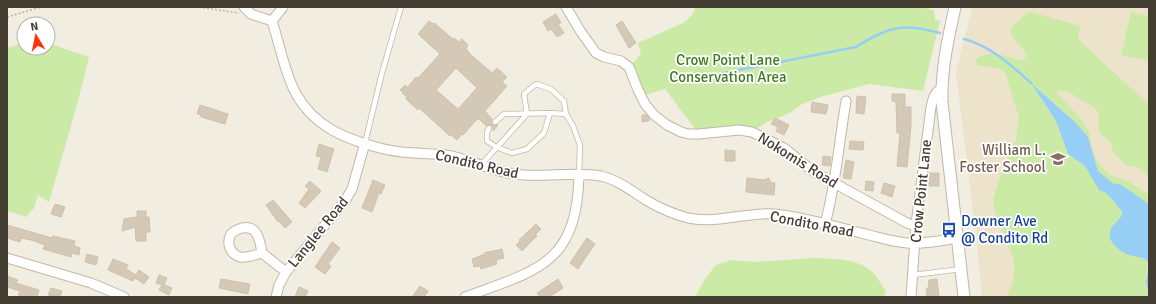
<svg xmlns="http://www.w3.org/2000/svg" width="1156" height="304" viewBox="0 0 1156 304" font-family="Signika,sans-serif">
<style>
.education{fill:#ede3ca}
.green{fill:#cbeaa6}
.water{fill:#97cef5}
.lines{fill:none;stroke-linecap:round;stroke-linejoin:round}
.stream{stroke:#97cef5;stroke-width:2.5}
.building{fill:#d4c9b6;stroke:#d0c1a9;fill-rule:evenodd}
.service-casing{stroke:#c1b8a6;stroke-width:6}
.minor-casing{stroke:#c1b8a6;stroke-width:11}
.tertiary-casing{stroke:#c1b8a6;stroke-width:13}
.path{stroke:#c1b193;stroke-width:1.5;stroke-dasharray:2 2;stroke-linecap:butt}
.service{stroke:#fff;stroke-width:4.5}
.minor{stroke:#fff;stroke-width:9}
.tertiary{stroke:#fff;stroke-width:11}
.labels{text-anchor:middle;stroke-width:3.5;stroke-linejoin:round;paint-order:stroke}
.park-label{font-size:15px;fill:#427922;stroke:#fff}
.education-label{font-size:15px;fill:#785e54;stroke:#fff;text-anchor:end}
.street-label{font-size:15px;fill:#443d32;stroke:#fff}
.transit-label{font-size:15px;fill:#164399;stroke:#fff;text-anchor:start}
</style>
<rect width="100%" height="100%" fill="#f2ede1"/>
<path class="education" d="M972 7H1149V297H982L977 244 956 73Z"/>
<path class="green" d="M695 7H920L934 10 935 20 940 21 923 91 869 84 824 96 802 104 790 113 765 123 756 129 698 133 665 89 645 95 633 63 641 54 638 43 685 22 693 14Z
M1028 12H1031L1080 26 1078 37 1081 42 1149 105V177C1142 168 1138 166 1127 166L1113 152 1111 143 1102 135 1098 128C1102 109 1094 107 1080 99 1070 94 1070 90 1057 91 1064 104 1077 112 1085 124 1090 133 1091 144 1094 154 1098 164 1106 174 1117 178 1120 179 1123 179 1126 180 1134 184 1141 191 1149 195V204L1120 184H1114L1098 171 1088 137 1075 122 1050 99 1039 96 1056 121 1068 154 1085 166 1099 189C1110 192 1114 204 1122 211V215L1114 223 1113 227 1132 256C1153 258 1147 264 1146 281 1146 286 1148 292 1149 297H1008L1014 275V260L995 212 993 200 1004 164 1016 140 1019 118 1005 73 1000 69 977 65 976 59C991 47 1007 59 1024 60L1027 54 1012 36 1011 29 1016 23Z
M1131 12 1149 16V61L1121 55Z
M24 43V48H48V43L89 57 77 105 49 202 38 195 34 208 29 213 27 217 7 211V48Z
M814 258C835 259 861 258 875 275 879 280 882 286 886 291L884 297H695L705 279 716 265 732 260 754 262Z"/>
<path class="water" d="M1031 83 1075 122 1088 137 1098 171 1114 184H1120L1149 204V295C1148 292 1147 287 1146 283 1146 277 1151 266 1147 261 1143 257 1138 257 1133 256 1123 254 1108 244 1110 233 1111 225 1118 221 1122 215V211C1114 204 1110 192 1099 190L1085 166 1068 154 1056 121Z"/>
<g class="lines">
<path class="stream" d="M964 39C991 46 1012 66 1031 83
M683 81 856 47C869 39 884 30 899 28 911 26 929 30 940 33"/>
</g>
<path class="building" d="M556 14 561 23 558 24 564 33 557 37 551 29 548 31 543 22Z
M429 21 433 24 434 23 453 39 454 38 459 42 462 39 468 45 466 48 469 53 492 73 497 68 507 77 502 82 507 86 485 111 492 119 491 122 492 125H498L493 131V127L491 125 486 126 479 119 478 120 477 119 463 135 462 134 457 140 451 135 450 136 419 108 418 110 406 99 407 97 402 93 403 92 400 90 405 85 407 88 416 77 418 78 440 54 418 34ZM456 68 477 88 458 109 436 90Z
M622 21 636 43 629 48 616 25Z
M892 94H905V107H911V126L907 167 897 166 900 133H897L896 102 892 101Z
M857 96 866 97 864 114 856 113Z
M812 102 828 105 826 114 811 112Z
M200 105 228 114 225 124 201 117V115L197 114Z
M642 115H646L649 118V121L642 122Z
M775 118 789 125 784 135 776 131 778 127 771 124Z
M850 141 864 142 863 150 849 149Z
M319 144 334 149 327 172 318 169 321 157 316 156Z
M725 150 735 151V161H725Z
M823 156 831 157 830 166 822 165Z
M846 160 854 162 851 179 843 178Z
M929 173H939V186H928Z
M747 178 764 180 769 178 771 183H775L774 195 746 192Z
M373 180 385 185 381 194 379 193 372 212 362 208Z
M310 181 321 191 305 208 299 203 309 189 305 186Z
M866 181 874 182 873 191 865 190Z
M884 183 895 186 892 197 881 193Z
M273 200 292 222 285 228 279 221 278 222 266 205Z
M55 204 65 207 61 217 51 214Z
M137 211H146V217H149L150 232H146V241H136L135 227 122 231 124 219 137 217Z
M536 224 541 229 535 235 537 236 522 251 516 245 520 241 519 240Z
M7 225 52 238 53 236 75 241 74 246 80 248 79 255 72 253 71 257 43 249 45 245 31 240 21 238 20 242 7 238Z
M587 238 595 244 578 269 570 263Z
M332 242 340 248 328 264 331 266 325 274 315 267Z
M502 249 504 258 496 260 497 264 481 269 480 266 474 267 472 259 485 254 484 253Z
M87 254 98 257 96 265 85 262Z
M113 259 128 265 126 269 136 275 139 270 149 277 144 284 135 278 133 281 108 270Z
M159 275 167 278 164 285 172 288 169 295 159 290 162 285 156 283Z
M7 276 18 280 16 283 39 290 37 297H18L20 291 7 287Z
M221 279 250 284 248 294 219 288Z
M558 279 563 288 549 297H540L537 293Z
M937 279 939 297H927L926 289H928L929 280Z
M420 286 428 291 424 297H412Z
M299 287 308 291 305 297H295Z
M51 288 62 291 60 297 48 295Z"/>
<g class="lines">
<g class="service-casing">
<path id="service" d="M495 122 504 114 550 113 566 114
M489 128 487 132V141L496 147 512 153 527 149 544 133 550 113
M365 143 382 73 401 7
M481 165 527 114 524 94 536 84 551 89 564 101 566 114 573 126 580 145 579 175
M913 275 961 269"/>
</g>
<g class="minor-casing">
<path id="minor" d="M244 7 251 14 272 21
M566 7 581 32 596 53 604 57 621 61 629 67 638 90 645 104 654 115 667 125 681 132 689 134H699L739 130 752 132 784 148 814 172 907 223 916 226
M272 21C286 64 287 104 332 130 350 140 381 150 402 152 419 154 435 153 452 156 476 162 499 174 524 175 549 177 576 171 601 176 618 180 632 191 646 200 659 208 673 214 688 218 717 224 745 212 774 214 803 216 839 228 869 235 881 238 894 242 907 243 923 244 941 241 957 238
M272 21 283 7
M825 224C836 184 839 142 846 101
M262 253C260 241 258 225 242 228 238 229 234 231 231 234 226 243 230 254 240 257 247 258 255 255 262 253L286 272
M7 258 91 283 124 297
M276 297 279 285 286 272 345 201 352 189 365 143
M465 297C538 270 577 264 579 175
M911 297 916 224 931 107C933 99 934 92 942 89"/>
</g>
<g class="tertiary-casing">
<path id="tertiary" d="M955 7C948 39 941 70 942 102L964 297"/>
</g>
<path class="path" d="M199 7 239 13
M7 17 41 7"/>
<use href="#service" class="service"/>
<use href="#minor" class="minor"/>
<use href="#tertiary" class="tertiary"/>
</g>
<defs>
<g id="school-bare" transform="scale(1.2)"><path d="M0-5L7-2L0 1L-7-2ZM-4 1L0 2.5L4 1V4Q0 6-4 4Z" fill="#8d6e63" stroke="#fff" stroke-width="2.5" paint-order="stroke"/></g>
<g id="bus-bare" transform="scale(1.2)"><path d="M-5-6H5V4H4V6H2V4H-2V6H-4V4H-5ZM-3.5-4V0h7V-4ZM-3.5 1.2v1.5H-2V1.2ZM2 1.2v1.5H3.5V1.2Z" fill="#1a4fb4" stroke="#fff" stroke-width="2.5" paint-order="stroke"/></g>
</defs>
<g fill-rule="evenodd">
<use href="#school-bare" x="1058" y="159"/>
<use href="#bus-bare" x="949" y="230"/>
</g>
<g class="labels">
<g class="park-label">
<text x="728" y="65">Crow Point Lane<tspan x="728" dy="17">Conservation Area</tspan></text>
</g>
<g class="education-label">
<text x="1046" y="155">William L.<tspan x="1046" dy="17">Foster School</tspan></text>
</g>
<g class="street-label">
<text transform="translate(798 160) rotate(32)" y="5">Nokomis Road</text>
<text transform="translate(477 164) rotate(13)" y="5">Condito Road</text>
<text transform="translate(921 191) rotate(-84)" y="5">Crow Point Lane</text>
<text transform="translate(812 224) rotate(11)" y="5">Condito Road</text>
<text transform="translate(318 232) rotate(-51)" y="5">Langlee Road</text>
</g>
<g class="transit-label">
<text x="961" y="226">Downer Ave<tspan x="961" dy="17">@ Condito Rd</tspan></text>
</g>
</g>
<rect width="1156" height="304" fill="none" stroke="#443d32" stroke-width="16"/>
<g transform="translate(36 36) rotate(350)"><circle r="19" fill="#ffffff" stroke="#b4b1ad"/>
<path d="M0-3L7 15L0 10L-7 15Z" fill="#ff310b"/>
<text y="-6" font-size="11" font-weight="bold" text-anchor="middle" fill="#443d32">N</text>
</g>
</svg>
